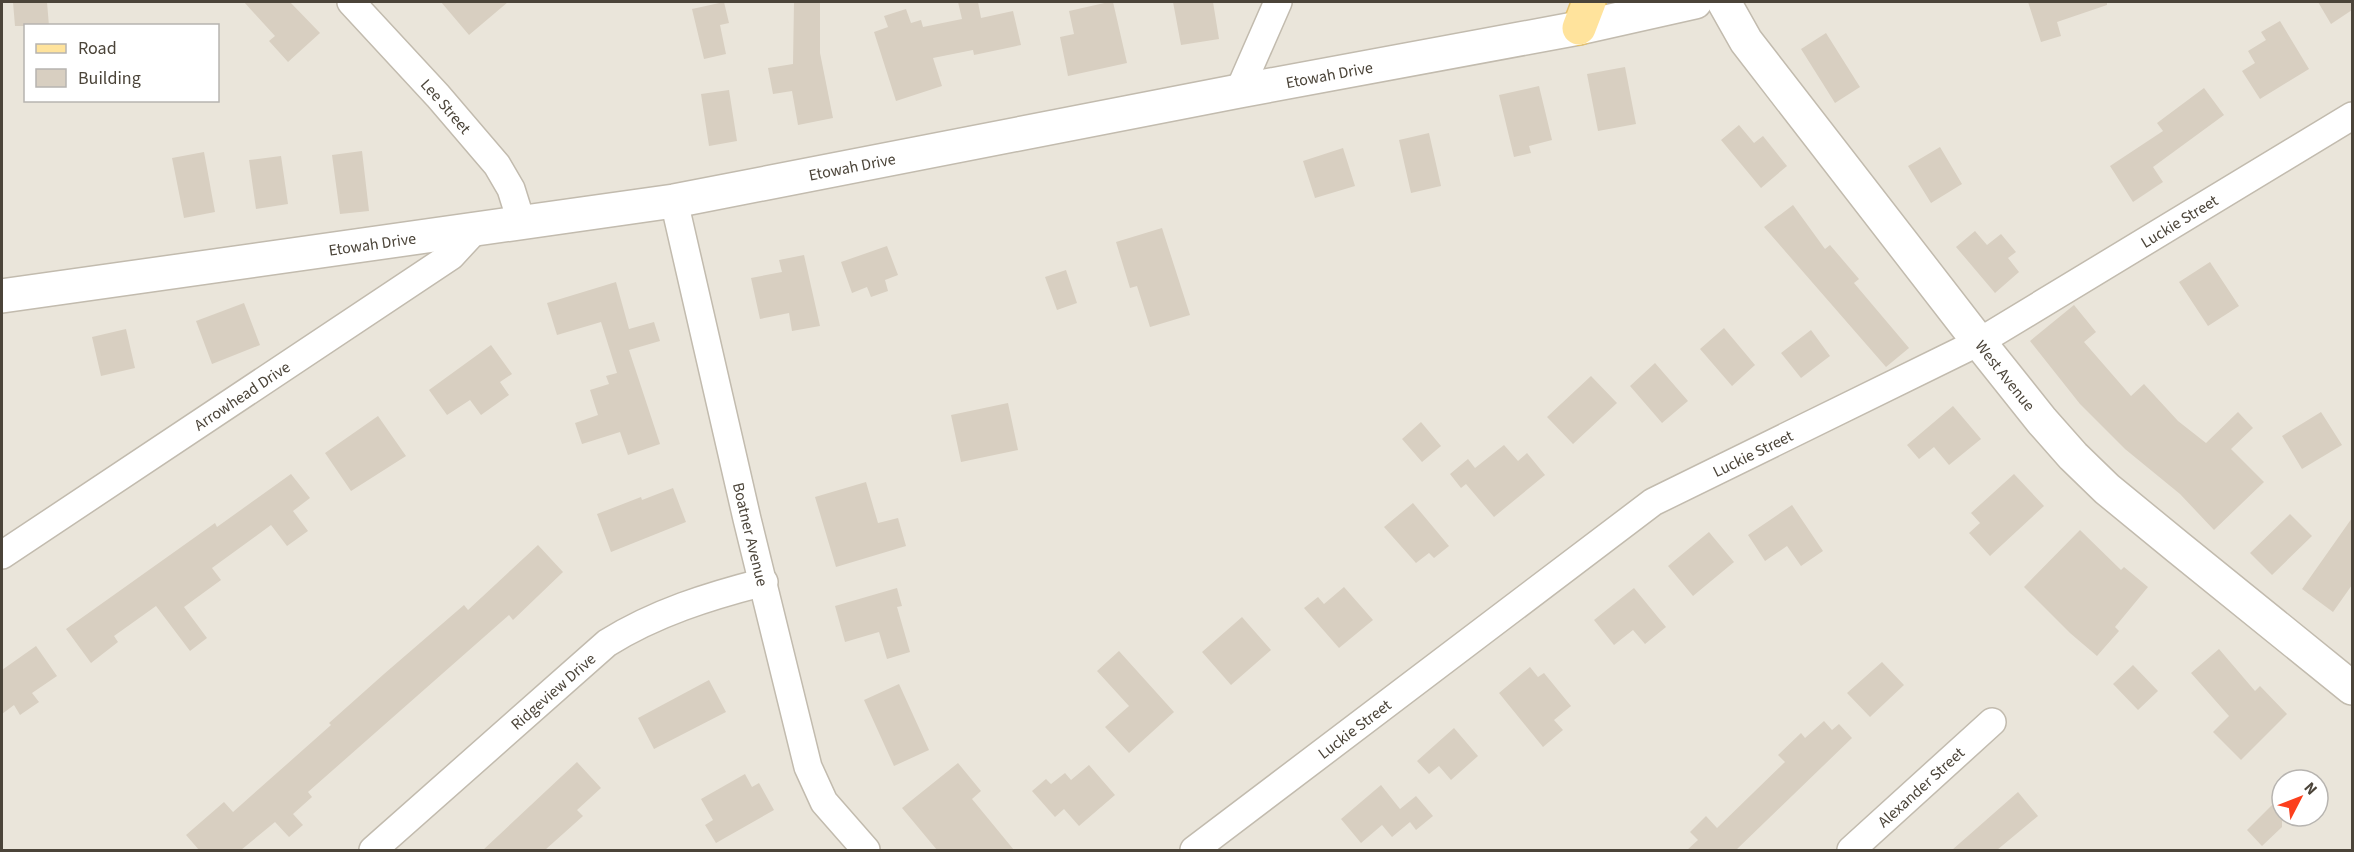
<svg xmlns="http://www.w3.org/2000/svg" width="2354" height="852" viewBox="0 0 2354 852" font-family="'Source Sans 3',sans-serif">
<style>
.residential{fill:#eae5da;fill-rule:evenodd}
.building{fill:#d8cfc1}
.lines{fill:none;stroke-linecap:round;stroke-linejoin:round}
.minor-casing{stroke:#c2bbae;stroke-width:30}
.tertiary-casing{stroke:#c2bbae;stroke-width:36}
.primary-casing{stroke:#e6c16a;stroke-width:36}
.minor{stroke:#fff;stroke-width:27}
.tertiary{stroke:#fff;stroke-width:33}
.primary{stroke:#ffe39c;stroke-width:33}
.labels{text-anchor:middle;stroke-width:5;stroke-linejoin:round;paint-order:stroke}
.street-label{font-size:16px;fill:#4b4439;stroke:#fff}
</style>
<rect width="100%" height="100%" fill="#f6f3ec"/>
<path class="residential" d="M2 2H2352V850H2ZM26 26H218V100H26ZM2282 780H2318V816H2282Z"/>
<path class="building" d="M13 2H47L49 26H15Z
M244 2H290L320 33 288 62 269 41 275 36Z
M441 2H508L469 35Z
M724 2 729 23 720 25 726 54 704 59 692 9Z
M794 2H820V53L833 118 798 125 792 91 773 94 768 68 793 64Z
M958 2H978L981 18 1013 11 1021 45 974 55 973 50 933 58 942 86 896 101 874 32 888 27 884 16 906 9 911 23 921 20 923 27 962 19Z
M1109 2H1113L1127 63 1068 76 1060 37 1074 34 1069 11Z
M1173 2H1213L1219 39 1181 45Z
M2028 2H2107V5L2057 22 2061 36 2041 42Z
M2318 2H2352V10L2331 24Z
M2280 21 2309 69 2260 99 2242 71 2255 63 2248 51 2266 40 2261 32Z
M1826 33 1860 87 1835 103 1801 49Z
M1625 67 1636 124 1598 131 1587 74Z
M1539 86 1552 140 1529 146 1531 153 1514 157 1499 95Z
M2204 88 2224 115 2153 167 2163 182 2133 202 2110 166 2163 131 2157 123Z
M729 90 737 141 709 146 701 94Z
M1739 125 1754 143 1763 136 1787 166 1761 188 1721 140Z
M1429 133 1441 186 1411 193 1399 140Z
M1940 147 1962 184 1931 203 1908 166Z
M1343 148 1355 186 1315 198 1303 161Z
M362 151 369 211 340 214 332 155Z
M204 152 215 212 184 218 172 158Z
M281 156 288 204 256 209 249 160Z
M1793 205 1825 249 1830 245 1859 279 1854 283 1909 348 1886 367 1764 227Z
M1162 228 1190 315 1150 327 1137 286 1130 288 1116 242Z
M1975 231 1987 245 2001 234 2016 252 2008 258 2019 272 1995 293 1956 247Z
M887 246 898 275 885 280 888 291 871 297 867 287 852 293 841 262Z
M804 255 820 326 792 331 789 313 760 319 751 278 782 272 779 260Z
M2210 262 2239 306 2208 326 2179 282Z
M1066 270 1077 303 1057 310 1045 277Z
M616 282 629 329 654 322 660 341 629 350 660 444 628 455 620 432 582 444 575 423 598 415 590 390 609 384 606 376 617 373 601 322 557 335 547 303Z
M244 303 260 345 212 364 196 321Z
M2074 305 2096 332 2084 342 2131 396 2144 384 2178 421 2206 443 2238 412 2253 428 2231 449 2264 482 2214 530 2180 494 2125 449 2080 404 2030 341Z
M1724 328 1755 365 1732 386 1700 349Z
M126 329 135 368 101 376 92 337Z
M1811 330 1830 356 1801 378 1781 353Z
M491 345 512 374 500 382 509 395 481 415 470 400 447 415 429 390Z
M1655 363 1688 401 1662 423 1630 386Z
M1591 376 1617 403 1573 444 1547 417Z
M1008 403 1018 450 961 462 951 415Z
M1953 406 1981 439 1949 465 1934 447 1919 459 1907 445Z
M2321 412 2342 445 2302 469 2282 436Z
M378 416 406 456 351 491 325 453Z
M1421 422 1441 446 1422 462 1402 439Z
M1504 445 1518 461 1527 453 1545 475 1494 517 1466 484 1461 488 1450 474 1468 459 1475 468Z
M291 474 310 498 293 511 308 531 287 546 271 525 212 568 221 580 184 607 207 638 190 651 156 606 114 636 118 642 91 663 66 629 215 523 217 527Z
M2014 474 2044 506 1990 556 1969 533 1980 523 1971 513Z
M866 482 878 523 898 518 906 546 836 567 815 497Z
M673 488 686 522 611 552 597 514 641 497 642 500Z
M1413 503 1449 546 1434 558 1429 553 1416 563 1384 527Z
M1792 505 1823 551 1801 566 1787 546 1765 561 1748 535Z
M2290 514 2312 536 2272 575 2250 553Z
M2352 518V585L2333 612 2302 589Z
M2080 530 2121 570 2124 567 2148 587 2115 627 2119 631 2097 656 2070 633 2024 587Z
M1709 532 1734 562 1693 596 1668 566Z
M538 545 563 572 513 620 509 615 308 792 312 797 293 814 303 825 289 837 275 822 241 850H199L186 835 224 802 233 812 331 725 329 723 384 674 464 605 468 610Z
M1344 587 1373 620 1339 648 1304 608 1318 597 1324 604Z
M897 588 902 606 897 607 910 652 887 659 879 632 845 642 835 606Z
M1634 588 1666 627 1645 644 1633 630 1614 645 1594 620Z
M1242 617 1271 650 1231 685 1202 652Z
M36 646 57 676 32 693 39 702 20 715 14 705 2 714V670Z
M2219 649 2255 691 2260 686 2287 714 2241 760 2213 732 2229 716 2191 673Z
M1119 651 1174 712 1129 753 1105 727 1129 706 1097 671Z
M1882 662 1904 685 1870 717 1847 693Z
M2133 665 2158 691 2138 710 2113 684Z
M1530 667 1538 677 1544 673 1571 706 1554 720 1563 730 1543 747 1499 693Z
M709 680 726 712 654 749 638 718Z
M899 684 929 750 894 766 864 700Z
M1824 721 1832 730 1839 724 1852 738 1736 850H1687L1698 840 1690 832 1706 816 1717 828 1785 762 1778 755 1801 733 1805 738Z
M1454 728 1478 756 1451 780 1439 766 1429 774 1417 761Z
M577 762 601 788 577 810 583 816 545 850H483Z
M958 763 981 791 972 799 1014 850H937L902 808Z
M1089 765 1115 795 1079 826 1064 809 1055 817 1032 791 1046 779 1051 784 1065 773 1071 780Z
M745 774 752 787 759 783 774 810 716 843 705 825 713 820 701 799Z
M1381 785 1400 809 1416 796 1433 816 1416 830 1410 822 1392 837 1382 825 1361 843 1341 819Z
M2018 792 2038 816 1997 850H1952Z
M2282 795V827L2262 846 2247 830Z"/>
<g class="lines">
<g class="minor-casing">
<g id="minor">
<path id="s1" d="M351 2 438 96 497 165 511 189 522 224"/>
<path d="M1239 91 1278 2"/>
<path id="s2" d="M674 201 747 519 808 767 824 802 866 850"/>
<path id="s3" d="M2 555 451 256 476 229"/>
<path id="s4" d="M373 850 607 643C655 613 709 596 764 582"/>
<path id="s5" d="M1194 850 1653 502 1979 342 2352 116"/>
<path id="s6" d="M1851 850 1992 722"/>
</g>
</g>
<g class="tertiary-casing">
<g id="tertiary">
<path id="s7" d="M1724 2 1746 41 1979 342 2042 421 2073 456 2107 489 2179 548 2352 688"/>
<path id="s8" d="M2 296 674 201 1239 91 1579 28 1695 2"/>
</g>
</g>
<g class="primary-casing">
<path id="primary" d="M1579 28 1589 2"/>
</g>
<use href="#minor" class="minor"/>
<use href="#tertiary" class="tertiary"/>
<use href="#primary" class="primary"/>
</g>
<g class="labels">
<g class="street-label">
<text dy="6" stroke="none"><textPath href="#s8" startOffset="1346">Etowah Drive</textPath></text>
<text dy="6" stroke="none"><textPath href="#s1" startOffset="141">Lee Street</textPath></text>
<text dy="6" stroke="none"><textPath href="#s8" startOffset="860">Etowah Drive</textPath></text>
<text dy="6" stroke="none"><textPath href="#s5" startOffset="1173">Luckie Street</textPath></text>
<text dy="6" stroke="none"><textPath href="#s8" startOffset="374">Etowah Drive</textPath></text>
<text dy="6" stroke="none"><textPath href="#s7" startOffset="468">West Avenue</textPath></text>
<text dy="6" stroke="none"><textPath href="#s3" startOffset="288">Arrowhead Drive</textPath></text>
<text dy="6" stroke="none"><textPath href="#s5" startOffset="687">Luckie Street</textPath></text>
<text dy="6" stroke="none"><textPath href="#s2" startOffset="342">Boatner Avenue</textPath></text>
<text dy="6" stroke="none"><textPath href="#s4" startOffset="240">Ridgeview Drive</textPath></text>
<text dy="6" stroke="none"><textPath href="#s5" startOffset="201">Luckie Street</textPath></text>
<text dy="6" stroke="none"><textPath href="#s6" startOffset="94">Alexander Street</textPath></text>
</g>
</g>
<rect width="2354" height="852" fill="none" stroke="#4b4439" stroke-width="6"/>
<rect x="24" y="24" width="195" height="78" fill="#ffffff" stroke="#b7b4b0" stroke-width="1.5"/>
<rect x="36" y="44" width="30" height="9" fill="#ffe39c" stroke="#b7b4b0" stroke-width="1.5"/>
<text x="78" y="54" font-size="18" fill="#4b4439">Road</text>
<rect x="36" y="69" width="30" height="18" fill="#d8cfc1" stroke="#b7b4b0" stroke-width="1.5"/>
<text x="78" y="84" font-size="18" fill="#4b4439">Building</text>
<g transform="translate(2300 798) rotate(48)"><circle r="28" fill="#ffffff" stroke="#b7b4b0" stroke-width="1.5"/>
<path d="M0-4.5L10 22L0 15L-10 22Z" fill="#fc3f1d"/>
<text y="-9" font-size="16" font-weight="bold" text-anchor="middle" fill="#4b4439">N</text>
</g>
</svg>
